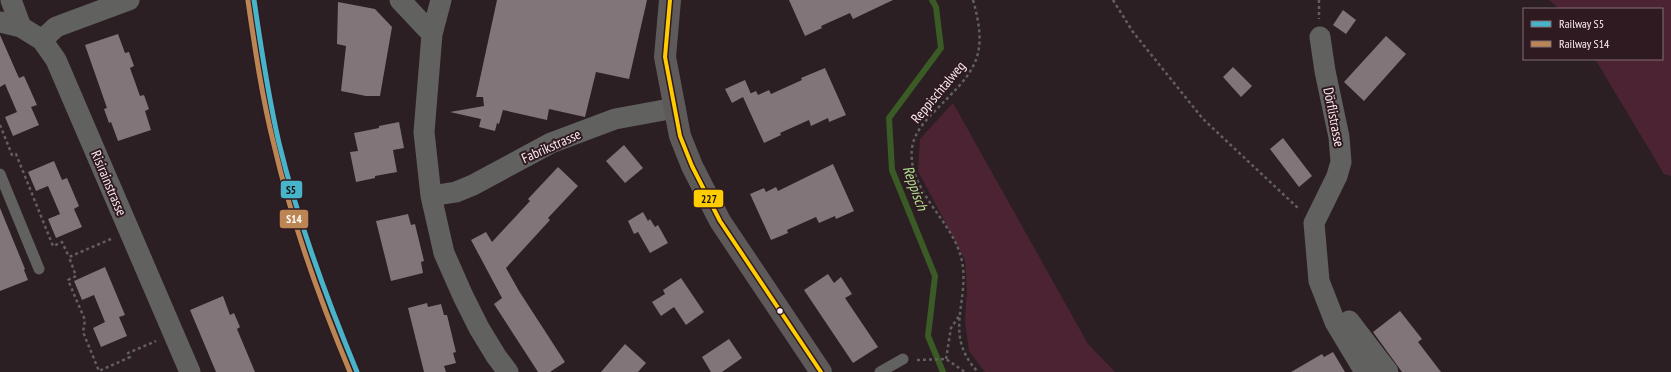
<svg xmlns="http://www.w3.org/2000/svg" width="1671" height="372" viewBox="0 0 1671 372" font-family="'PT Sans Narrow',sans-serif">
<style>
.green{fill:#4c2332}
.lines{fill:none;stroke-linecap:round;stroke-linejoin:round}
.stream{stroke:#3a5a26;stroke-width:6}
.building{fill:#817579}
.path{stroke:#62605f;stroke-width:2.5;stroke-dasharray:3 3;stroke-linecap:butt}
.lane{stroke:#61615f;stroke-width:11}
.street{stroke:#61615f;stroke-width:21}
.secondary{stroke:#5d5a59;stroke-width:22}
.bus-1-casing{stroke:#301a21;stroke-width:7}
.bus-1{stroke:#fc0;stroke-width:4}
.rail-1-casing{stroke:#301a21;stroke-width:8}
.rail-2-casing{stroke:#301a21;stroke-width:8}
.rail-1{stroke:#48b4ca;stroke-width:5}
.rail-2{stroke:#bb8654;stroke-width:5}
.bus-dot{fill:#fbecf0;stroke:#301a21;stroke-width:1.5}
.labels{text-anchor:middle;stroke-width:4;stroke-linejoin:round;paint-order:stroke}
.street-label{font-size:14px;fill:#fbecf0;stroke:#301a21}
.water-label{font-size:15px;font-style:italic;fill:#ace28e;stroke:#301a21}
.line-badge{stroke:#301a21;stroke-width:1.5}
.badge-label{font-size:11px;text-anchor:middle;font-weight:bold;fill:#fff}
.pale-badge-label{font-size:11px;text-anchor:middle;font-weight:bold;fill:#111}
</style>
<rect width="100%" height="100%" fill="#2b1f23"/>
<path class="green" d="M1549 0H1671V176L1664 174 1595 59H1662V9H1559Z
M953 103 1088 344 1115 372H985L969 351 965 322 967 289 965 260 918 171 920 139Z"/>
<g class="lines">
<path class="stream" d="M932 0 936 7 941 48 889 118 892 170 935 276 928 336 943 372"/>
</g>
<path class="building" d="M497 0H647L629 79 596 72 585 117 549 109 547 120 503 110 499 124 497 123 495 131 479 127 481 119 450 112 484 106 483 97H476Z
M789 0H893L853 19 850 13 821 26 822 28 805 36Z
M338 2 375 9 392 27 380 96H366L341 91 346 46 337 44Z
M1343 10 1356 20 1346 34 1333 25Z
M118 34 125 53 129 52 134 66 130 68 140 96 144 95 149 109 145 111 151 130 118 141 111 122 109 123 104 109 107 108 85 45Z
M0 35 19 78 24 76 37 105 31 107 39 125 13 136 5 117 17 112 5 84 0 87Z
M1386 36 1406 54 1364 101 1344 82Z
M1233 67 1252 86 1241 97 1223 77Z
M825 68 846 115 829 122 828 118 811 126 809 120 780 133 781 135 764 143 743 97 732 103 725 89 745 80 751 94 745 96 756 91 758 95 769 90 771 94 802 80 801 78Z
M399 122 404 148 393 150 397 172 375 176V178L356 182 350 152 358 151 354 133 379 128V126Z
M1283 138 1312 176 1299 187 1270 149Z
M624 145 643 168 625 183 606 161Z
M54 161 62 180 67 178 79 206 74 209 82 227 56 238 48 219 60 214 48 186 36 191 28 172Z
M833 164 854 211 836 219 835 216 819 223 816 217 787 230 788 233 771 240 750 194 764 188 766 192 776 187 778 191Z
M558 167 578 186 548 218 550 220 506 268 519 291 565 362 550 372H538L494 304 502 298 471 240 486 232 492 242 530 201 528 199Z
M0 208 25 269 24 270 28 280 0 291Z
M643 212 648 221 650 219 655 227 658 225 668 243 650 253 638 232 634 234 628 221Z
M408 214 411 225 415 224 424 261 421 262 423 273 391 281 376 221Z
M105 267 125 315 119 317 127 336 101 347 93 328 105 322 94 295 82 300 74 281Z
M828 274 834 283 841 277 852 294 845 298 878 347 853 363 804 290Z
M681 278 704 312 686 325 674 307 661 316 652 302 665 294 663 290Z
M223 296 230 315 234 313 240 327 237 329 255 372H216L198 329 190 310Z
M427 303 428 307 441 304 444 315H447L456 352 453 353 456 363 444 366 446 372H424L408 308Z
M1400 311 1422 339 1418 342 1441 372H1402L1373 332Z
M729 339 742 358 722 372H711L702 357Z
M625 344 646 363 638 372H601Z
M1333 352 1345 372H1291L1322 354 1324 357Z"/>
<g class="lines">
<path class="path" d="M973 0C990 60 973 72 933 113 923 123 914 134 912 148 907 190 951 219 961 257 972 300 941 333 978 372
M1113 0 1133 32 1203 119 1299 209
M1319 0V19
M0 125 12 155 16 154 53 246 62 242 69 257
M111 239 69 257 76 276 68 280 85 320 83 332 99 371 130 357 128 353 156 341
M946 359 951 328 959 316
M917 360 946 359 965 372"/>
<path class="lane" d="M0 174 39 269
M880 372 903 359"/>
<path class="street" d="M11 0 21 27
M400 0 432 34
M441 0 432 34 424 132 431 196 444 253 463 296 479 328 496 356 508 372
M0 22 21 27 42 40 56 60 190 372
M1320 37 1325 71 1339 137 1341 162 1337 176 1314 223 1319 281 1335 322 1365 372
M42 40 56 27 129 0
M431 196 456 192 473 185 551 143 615 119 675 108
M1349 321 1388 372"/>
<path class="secondary" d="M670 0 665 57 680 136 692 166 720 221 821 372"/>
<g class="bus-1-casing">
<path id="bus-1" d="M670 0 665 57 680 136 692 166 720 221 821 372"/>
</g>
<use href="#bus-1" class="bus-1"/>
<g class="rail-1-casing">
<path id="rail-1" d="M254 0C261 48 268 96 279 143 298 222 326 297 357 372"/>
</g>
<g class="rail-2-casing">
<path id="rail-2" d="M248 1C255 49 262 97 274 145 292 223 319 298 350 372"/>
</g>
<use href="#rail-1" class="rail-1"/>
<use href="#rail-2" class="rail-2"/>
</g>
<circle class="bus-dot" cx="780" cy="311" r="3.5"/>
<g class="labels">
<g class="street-label">
<text transform="translate(938 92) rotate(-50)" y="5">Reppischtalweg</text>
<text transform="translate(1334 117) rotate(79)" y="5">Dörflistrasse</text>
<text transform="translate(551 146) rotate(-24)" y="5">Fabrikstrasse</text>
<text transform="translate(109 183) rotate(67)" y="5">Risirainstrasse</text>
</g>
<g class="water-label">
<text transform="translate(915 188) rotate(70)" y="5">Reppisch</text>
</g>
</g>
<g class="line-badge">
<rect x="280" y="180" width="23" height="19" rx="4" fill="#48b4ca"/>
<rect x="693" y="189" width="31" height="19" rx="4" fill="#fc0"/>
<rect x="279" y="209" width="30" height="20" rx="4" fill="#bb8654"/>
</g>
<g class="badge-label">
<text x="294" y="223">S14</text>
</g>
<g class="pale-badge-label">
<text x="291" y="194">S5</text>
<text x="709" y="203">227</text>
</g>
<rect x="1523" y="8" width="140" height="52" fill="#301a21" stroke="#816e74"/>
<rect x="1531" y="21" width="20" height="6" fill="#48b4ca" stroke="#816e74"/>
<text x="1559" y="28" font-size="12" fill="#fbecf0">Railway S5</text>
<rect x="1531" y="41" width="20" height="6" fill="#bb8654" stroke="#816e74"/>
<text x="1559" y="48" font-size="12" fill="#fbecf0">Railway S14</text>
</svg>
